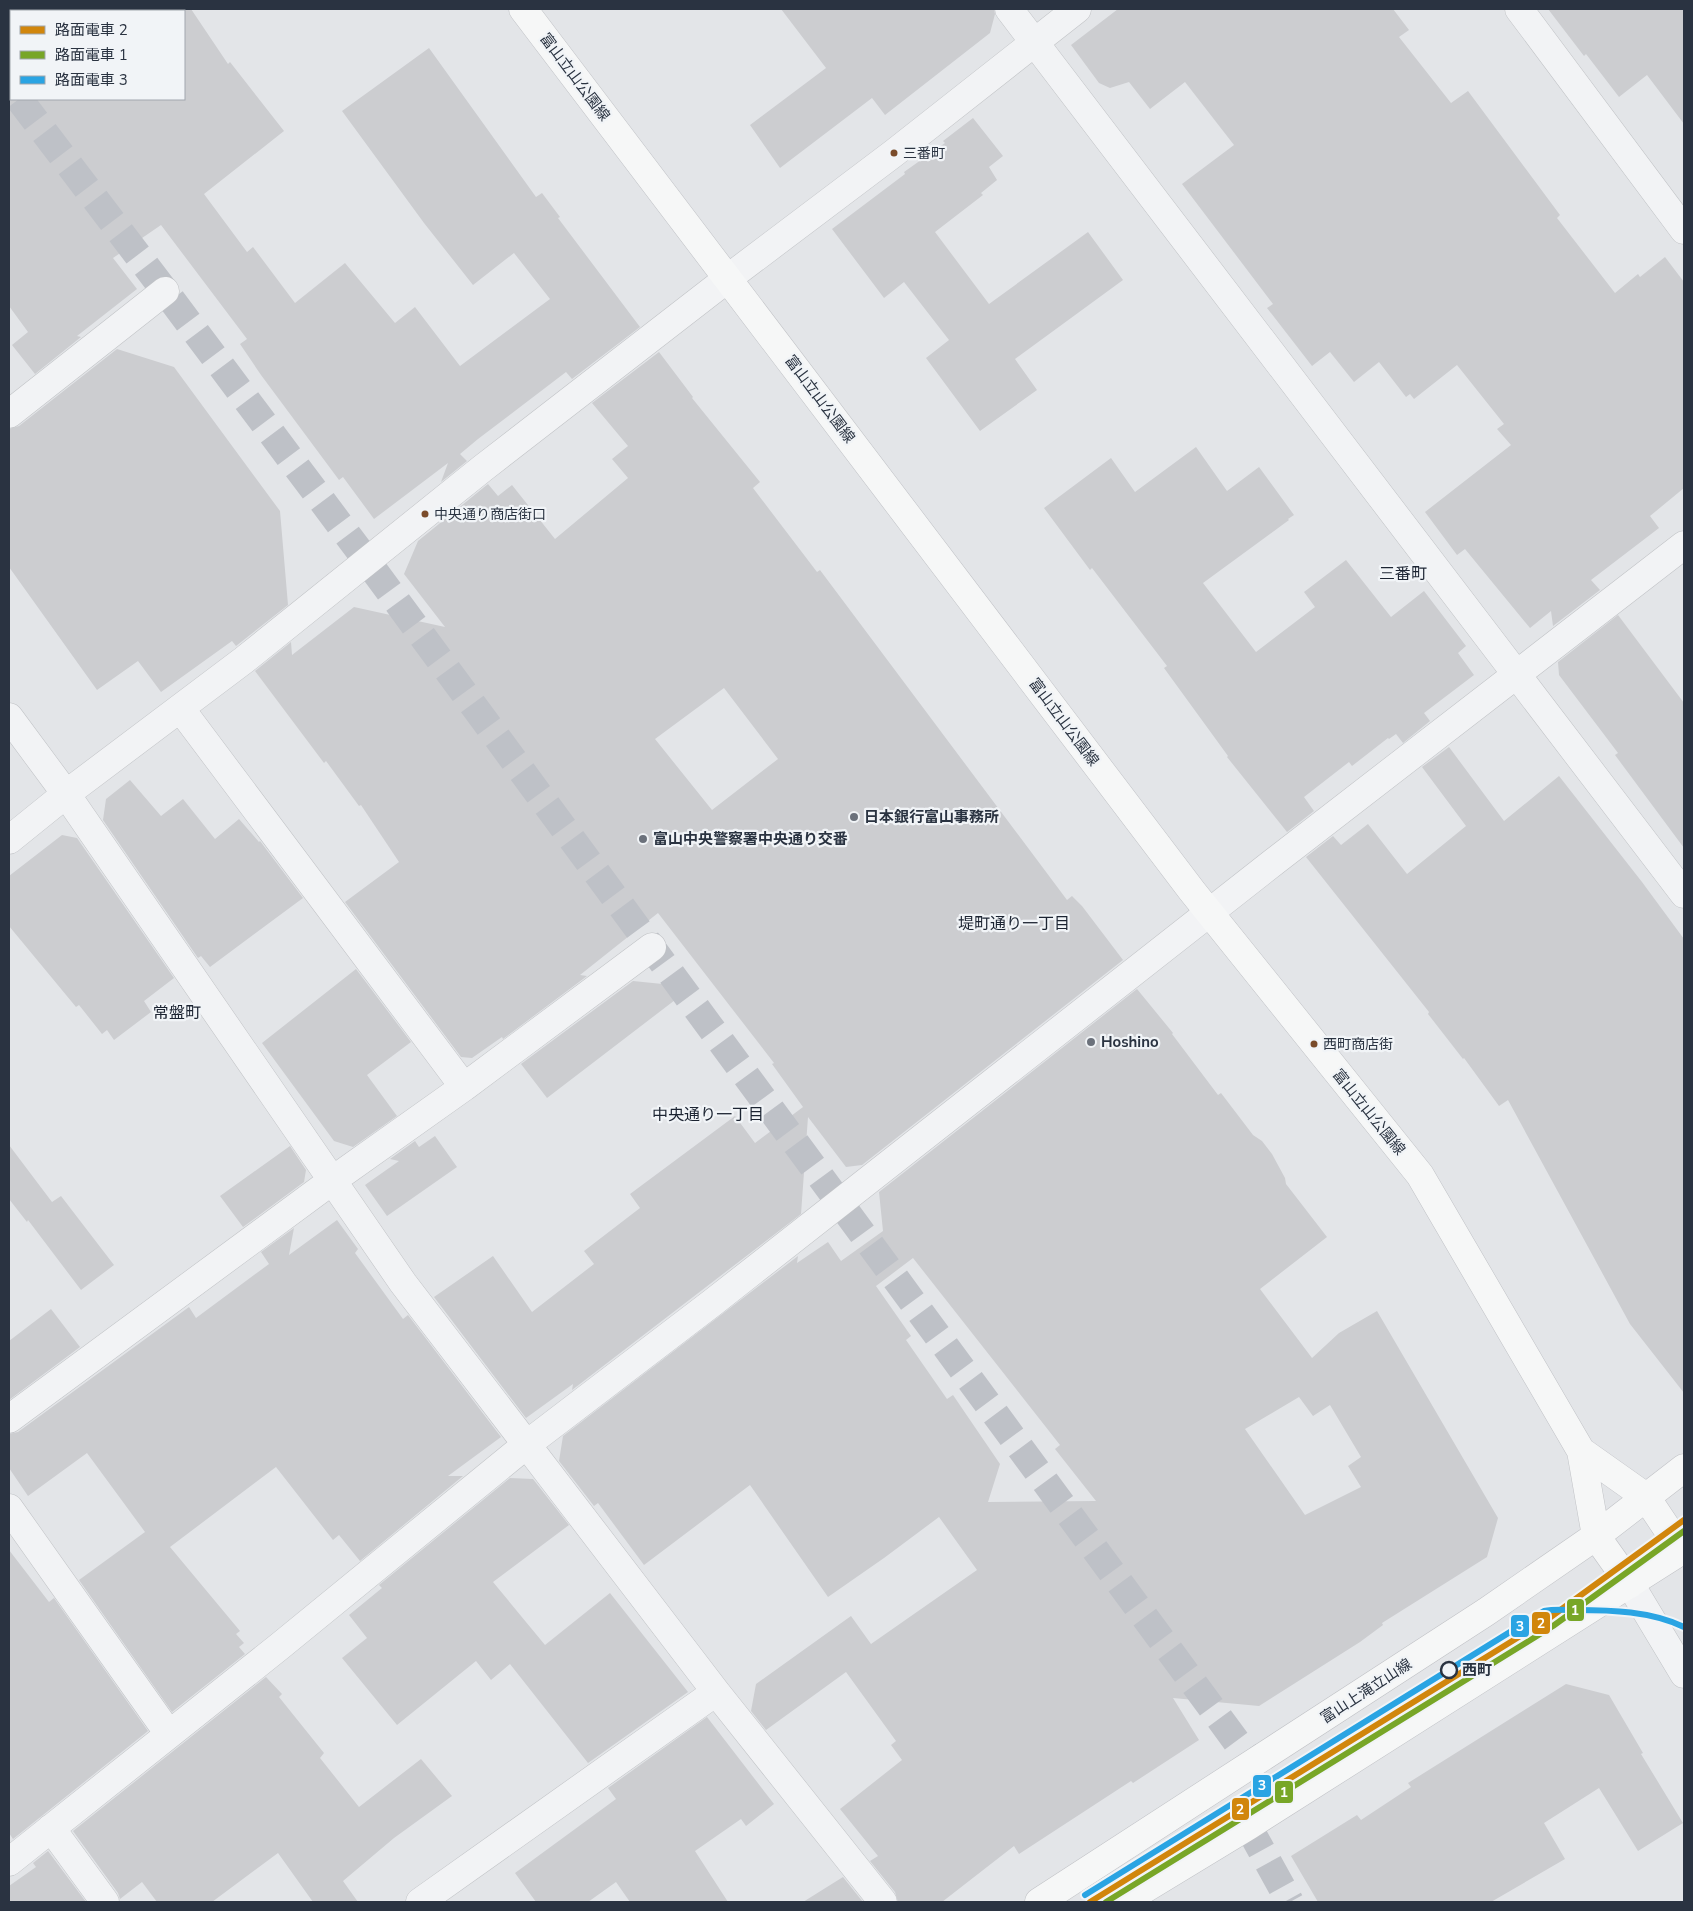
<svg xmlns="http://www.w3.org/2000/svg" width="1693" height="1911" viewBox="0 0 1693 1911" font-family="'Nunito Sans','Noto Sans JP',sans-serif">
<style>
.building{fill:#cccdd0;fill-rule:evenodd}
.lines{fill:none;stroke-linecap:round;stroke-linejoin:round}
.pedestrian-tunnel{stroke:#bec1c7;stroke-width:28;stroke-dasharray:28 14;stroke-linecap:butt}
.minor-casing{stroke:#c1c3c6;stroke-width:29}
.tertiary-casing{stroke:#c1c3c6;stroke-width:29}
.primary-casing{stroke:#c0c2c6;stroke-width:29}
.minor{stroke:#f2f3f5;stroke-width:28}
.tertiary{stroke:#f2f3f5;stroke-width:28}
.primary{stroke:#f6f7f7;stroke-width:28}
.tram-1-casing{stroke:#f1f4f7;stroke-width:10}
.tram-2-casing{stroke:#f1f4f7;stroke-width:10}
.tram-3-casing{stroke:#f1f4f7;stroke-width:10}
.tram-1{stroke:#d1860c;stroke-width:6}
.tram-2{stroke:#78a627;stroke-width:6}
.tram-3{stroke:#2aa4e3;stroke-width:6}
.bus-dot{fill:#7a4b2a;stroke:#f1f4f7;stroke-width:2}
.poi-dot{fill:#6b717b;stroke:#f1f4f7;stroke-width:2}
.stop-dot{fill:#f1f4f7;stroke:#2a3341;stroke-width:2.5}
.labels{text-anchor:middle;stroke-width:4.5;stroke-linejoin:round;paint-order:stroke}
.bus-label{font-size:14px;fill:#2a3341;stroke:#f1f4f7;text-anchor:start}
.street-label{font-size:15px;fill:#2a3341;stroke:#f1f4f7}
.poi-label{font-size:15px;font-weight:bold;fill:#2a3341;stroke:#f1f4f7;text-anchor:start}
.stop-label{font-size:15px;font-weight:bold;fill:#2a3341;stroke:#f1f4f7;text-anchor:start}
.neighbourhood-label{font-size:16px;fill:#1c2432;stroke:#f1f4f7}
.line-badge{stroke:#f1f4f7;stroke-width:2}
.badge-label{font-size:14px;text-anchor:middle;font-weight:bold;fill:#fff}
</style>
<rect width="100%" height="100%" fill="#e3e5e8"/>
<path class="building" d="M184 9H191L228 64 230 62 284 131 204 194 247 252 253 247 295 303 345 263 395 323 415 307 460 366 550 299 514 253 473 285 424 223 342 111 429 48 536 197 542 193 560 217 558 218 640 327 572 379 566 372 478 439 460 454 467 461 441 482 448 463 374 519 343 477 339 480 261 375 240 344 247 339 161 225 113 258 137 289 77 336 81 337 35 374 12 345 28 332 9 306V99H184Z
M781 9H994L995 14 990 33 885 115 872 98 780 168 750 125 826 68Z
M1118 9H1393L1409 30 1399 37 1451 103 1468 91 1560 215 1557 218 1615 293 1638 274 1640 277 1665 257 1684 282V488L1650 516 1659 528 1591 580 1600 590 1553 626 1551 611 1530 628 1465 549 1457 555 1425 512 1511 445 1497 429 1504 424 1457 365 1414 399 1410 394 1406 397 1379 362 1354 382 1330 352 1312 366 1267 308 1273 304 1182 184 1234 145 1185 82 1150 109 1129 82 1110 88 1099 83 1071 45Z
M1548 9H1684V124L1647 75 1619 97 1586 54 1584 56Z
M973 118 1003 156 989 167 997 180 981 193 983 195 935 232 989 304 1088 232 1123 280 1015 359 1037 390 980 431 926 358 949 340 904 282 884 298 832 229 905 174 904 172 945 143 943 141Z
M117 349 174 367 280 511 288 605 236 646 232 641 161 692 138 661 97 690 9 567V429L19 426Z
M659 352 693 397 692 398 760 482 753 488 817 572 820 570 1067 900 1072 896 1082 906 1123 960 862 1165 846 1167 808 1117 801 1214 572 1390 573 1384 526 1418 434 1297 493 1256 532 1312 594 1264 584 1251 640 1208 630 1194 735 1116 755 1143 803 1107 772 1064 774 1063 658 913 580 975 587 976 503 1039 502 1037 472 1058 461 1057 345 902 399 862 361 805 359 806 326 761 324 763 255 671 291 642 292 655 354 607 445 627 404 574 418 541 488 484 498 496 512 485 555 539 628 478 612 459 628 446 592 403ZM724 688 778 759 712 810 655 739Z
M1196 447 1227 491 1259 467 1294 515 1288 519 1289 520 1203 583 1256 652 1315 607 1304 592 1346 560 1391 617 1424 591 1466 646 1458 653 1474 675 1424 713 1430 721 1403 743 1396 734 1389 739 1388 738 1352 766 1349 762 1304 797 1314 811 1287 832 1227 757 1228 756 1164 668 1167 666 1092 568 1090 570 1044 508 1111 458 1135 492Z
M1618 615 1684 703V848L1615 755 1618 753 1559 675 1558 662Z
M1449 747 1504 821 1559 776 1642 882 1684 939V1393L1630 1324 1508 1100 1499 1106 1464 1058 1463 1059 1428 1014 1429 1012 1306 857 1333 836 1341 845 1368 824 1407 874 1466 826 1422 767Z
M130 780 161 816 183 799 215 839 239 819 259 842 260 841 303 898 210 967 201 956 198 958 103 820 106 799Z
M62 835 77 838 174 978 144 1001 151 1012 114 1040 107 1030 102 1034 79 1005 76 1007 9 926V876Z
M356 969 411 1042 367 1075 397 1116 353 1147 334 1141 262 1043Z
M633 981 692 987 547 1098 521 1064Z
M1137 989 1173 1033 1172 1034 1218 1095 1221 1093 1253 1135 1262 1141 1272 1154 1285 1178 1286 1184 1327 1237 1260 1289 1312 1358 1339 1333 1377 1311 1498 1518 1487 1557 1382 1623 1383 1625 1360 1642 1259 1706 1173 1698 1199 1740 1133 1783 1131 1781 1019 1854 1014 1846 942 1902H898L895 1892 870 1861 878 1856 840 1809 902 1760 891 1745 896 1741 846 1672 766 1730 751 1711 756 1684 851 1616 871 1644 977 1570 939 1517 884 1558 828 1597 750 1485 644 1565 598 1503 594 1506 559 1461 563 1436 798 1256 797 1263 828 1242 841 1261 883 1231 879 1192ZM913 1258 1060 1445 1055 1449 1096 1501 988 1502 1000 1464 953 1395 947 1399 906 1340 911 1336 876 1286ZM1299 1397 1313 1416 1330 1405 1361 1457 1348 1466 1361 1487 1305 1515 1245 1429Z
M435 1136 457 1167 387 1216 365 1185 399 1161 390 1159 415 1141 419 1147Z
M9 1145 52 1202 61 1196 114 1265 81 1290 28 1220 27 1222 9 1199Z
M290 1146 306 1170 304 1182 243 1227 220 1196Z
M337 1220 358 1249 355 1253 403 1319 408 1315 501 1437 448 1476H463L360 1561 339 1535 333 1540 276 1467 170 1547 240 1631 236 1634 244 1643 239 1647 245 1654 172 1712 79 1580 145 1532 87 1453 28 1496 9 1468V1434L18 1432 189 1307 196 1318 269 1264 261 1252 294 1228 289 1255Z
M51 1309 80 1347 9 1400V1341Z
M510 1478 533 1479 569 1525 493 1582 545 1645 610 1593 688 1692 588 1763 510 1664 491 1680 476 1661 397 1725 342 1658 367 1638 349 1615 382 1588 379 1585Z
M9 1550 49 1602 54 1598 148 1731 13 1839 9 1833Z
M266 1677 282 1694 279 1697 324 1753 320 1758 359 1807 421 1759 452 1796 394 1838 343 1881 358 1902H313L278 1853 212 1902H157L142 1882 120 1899 118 1893 73 1831Z
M1566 1684 1609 1695 1643 1753 1641 1754 1683 1823 1638 1851 1599 1788 1544 1823 1565 1859 1491 1902H1318L1291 1856 1357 1815 1361 1820 1411 1787 1408 1783Z
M707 1717 774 1804 746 1826 741 1819 695 1851 728 1902H630L616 1882 588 1902H536L515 1873 616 1799 608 1788Z
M48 1851 86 1902H9V1886L36 1867 33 1863Z
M843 1877 863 1902H803Z"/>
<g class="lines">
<path class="pedestrian-tunnel" d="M19 99 165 291 367 561 1253 1764
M1248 1826 1290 1902"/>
<g class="minor-casing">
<path id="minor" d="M1009 9 1684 894
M1519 9 1684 230
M9 414 165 291
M180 708 464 1087
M9 717 66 794 403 1283 716 1692 883 1902
M9 840 66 794 244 660 483 468 727 279 894 153 1077 9
M9 1419 333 1180 464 1087 652 947
M9 1508 169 1734
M51 1828 105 1902
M9 1862 280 1646 526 1445 712 1303 1275 861 1684 545
M420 1902 716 1692"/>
</g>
<g class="tertiary-casing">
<path id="tertiary" d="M1630 1584 1684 1674"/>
</g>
<g class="primary-casing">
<path id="primary" d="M523 9 1192 891 1420 1175 1581 1451 1596 1536 1630 1584
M1581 1451 1646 1497 1682 1551
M1039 1902 1486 1612 1596 1536 1684 1468
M1123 1902 1248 1826 1684 1549"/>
</g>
<use href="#minor" class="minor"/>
<use href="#tertiary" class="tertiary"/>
<use href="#primary" class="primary"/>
<g class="tram-1-casing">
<path id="tram-1" d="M1090 1902 1548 1619 1684 1520"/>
</g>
<g class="tram-2-casing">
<path id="tram-2" d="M1106 1902 1553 1626 1684 1531"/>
</g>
<g class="tram-3-casing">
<path id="tram-3" d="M1085 1895 1544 1611C1554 1609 1565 1610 1575 1610 1611 1610 1651 1611 1684 1627"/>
</g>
<use href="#tram-1" class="tram-1"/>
<use href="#tram-2" class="tram-2"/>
<use href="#tram-3" class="tram-3"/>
</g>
<g class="bus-dot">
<circle cx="894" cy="153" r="4.5"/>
<circle cx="425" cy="514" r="4.5"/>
<circle cx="1314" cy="1044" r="4.5"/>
</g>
<g class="poi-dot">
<circle cx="854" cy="817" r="5"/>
<circle cx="643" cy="839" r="5"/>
<circle cx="1091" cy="1042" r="5"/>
</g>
<circle class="stop-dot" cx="1449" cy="1670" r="8"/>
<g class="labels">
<g class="bus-label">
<text x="903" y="158">三番町</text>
<text x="434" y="519">中央通り商店街口</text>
<text x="1323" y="1049">西町商店街</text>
</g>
<g class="street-label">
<text transform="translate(575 77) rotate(53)" y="5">富山立山公園線</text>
<text transform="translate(820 399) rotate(53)" y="5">富山立山公園線</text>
<text transform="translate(1064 722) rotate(53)" y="5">富山立山公園線</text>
<text transform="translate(1369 1112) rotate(51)" y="5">富山立山公園線</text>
<text transform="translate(1366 1691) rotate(-33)" y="5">富山上滝立山線</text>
</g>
<g class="poi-label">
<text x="864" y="822">日本銀行富山事務所</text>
<text x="653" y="844">富山中央警察署中央通り交番</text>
<text x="1101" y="1047">Hoshino</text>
</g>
<g class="stop-label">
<text x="1462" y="1675">西町</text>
</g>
<g class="neighbourhood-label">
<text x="1403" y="579">三番町</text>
<text x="1014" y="929">堤町通り一丁目</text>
<text x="177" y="1018">常盤町</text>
<text x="708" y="1120">中央通り一丁目</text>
</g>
</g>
<g class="line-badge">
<rect x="1566" y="1598" width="19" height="24" rx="5" fill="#78a627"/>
<rect x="1531" y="1611" width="20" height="24" rx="5" fill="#d1860c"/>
<rect x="1510" y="1614" width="20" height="24" rx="5" fill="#2aa4e3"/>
<rect x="1252" y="1774" width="20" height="24" rx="5" fill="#2aa4e3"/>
<rect x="1274" y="1780" width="20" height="24" rx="5" fill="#78a627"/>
<rect x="1231" y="1797" width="19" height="24" rx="5" fill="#d1860c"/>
</g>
<g class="badge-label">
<text x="1575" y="1615">1</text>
<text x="1541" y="1628">2</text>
<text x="1520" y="1631">3</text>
<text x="1262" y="1790">3</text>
<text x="1284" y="1797">1</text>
<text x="1240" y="1814">2</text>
</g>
<rect width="1693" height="1911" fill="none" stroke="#2a3341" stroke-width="20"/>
<rect x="10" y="10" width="175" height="90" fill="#f1f4f7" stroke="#a1a7ae"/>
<rect x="20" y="26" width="25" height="8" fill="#d1860c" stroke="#a1a7ae"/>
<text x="55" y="35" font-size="15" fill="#2a3341">路面電車 2</text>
<rect x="20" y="51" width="25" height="8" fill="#78a627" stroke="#a1a7ae"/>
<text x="55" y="60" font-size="15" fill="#2a3341">路面電車 1</text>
<rect x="20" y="76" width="25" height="8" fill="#2aa4e3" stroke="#a1a7ae"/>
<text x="55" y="85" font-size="15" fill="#2a3341">路面電車 3</text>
</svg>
